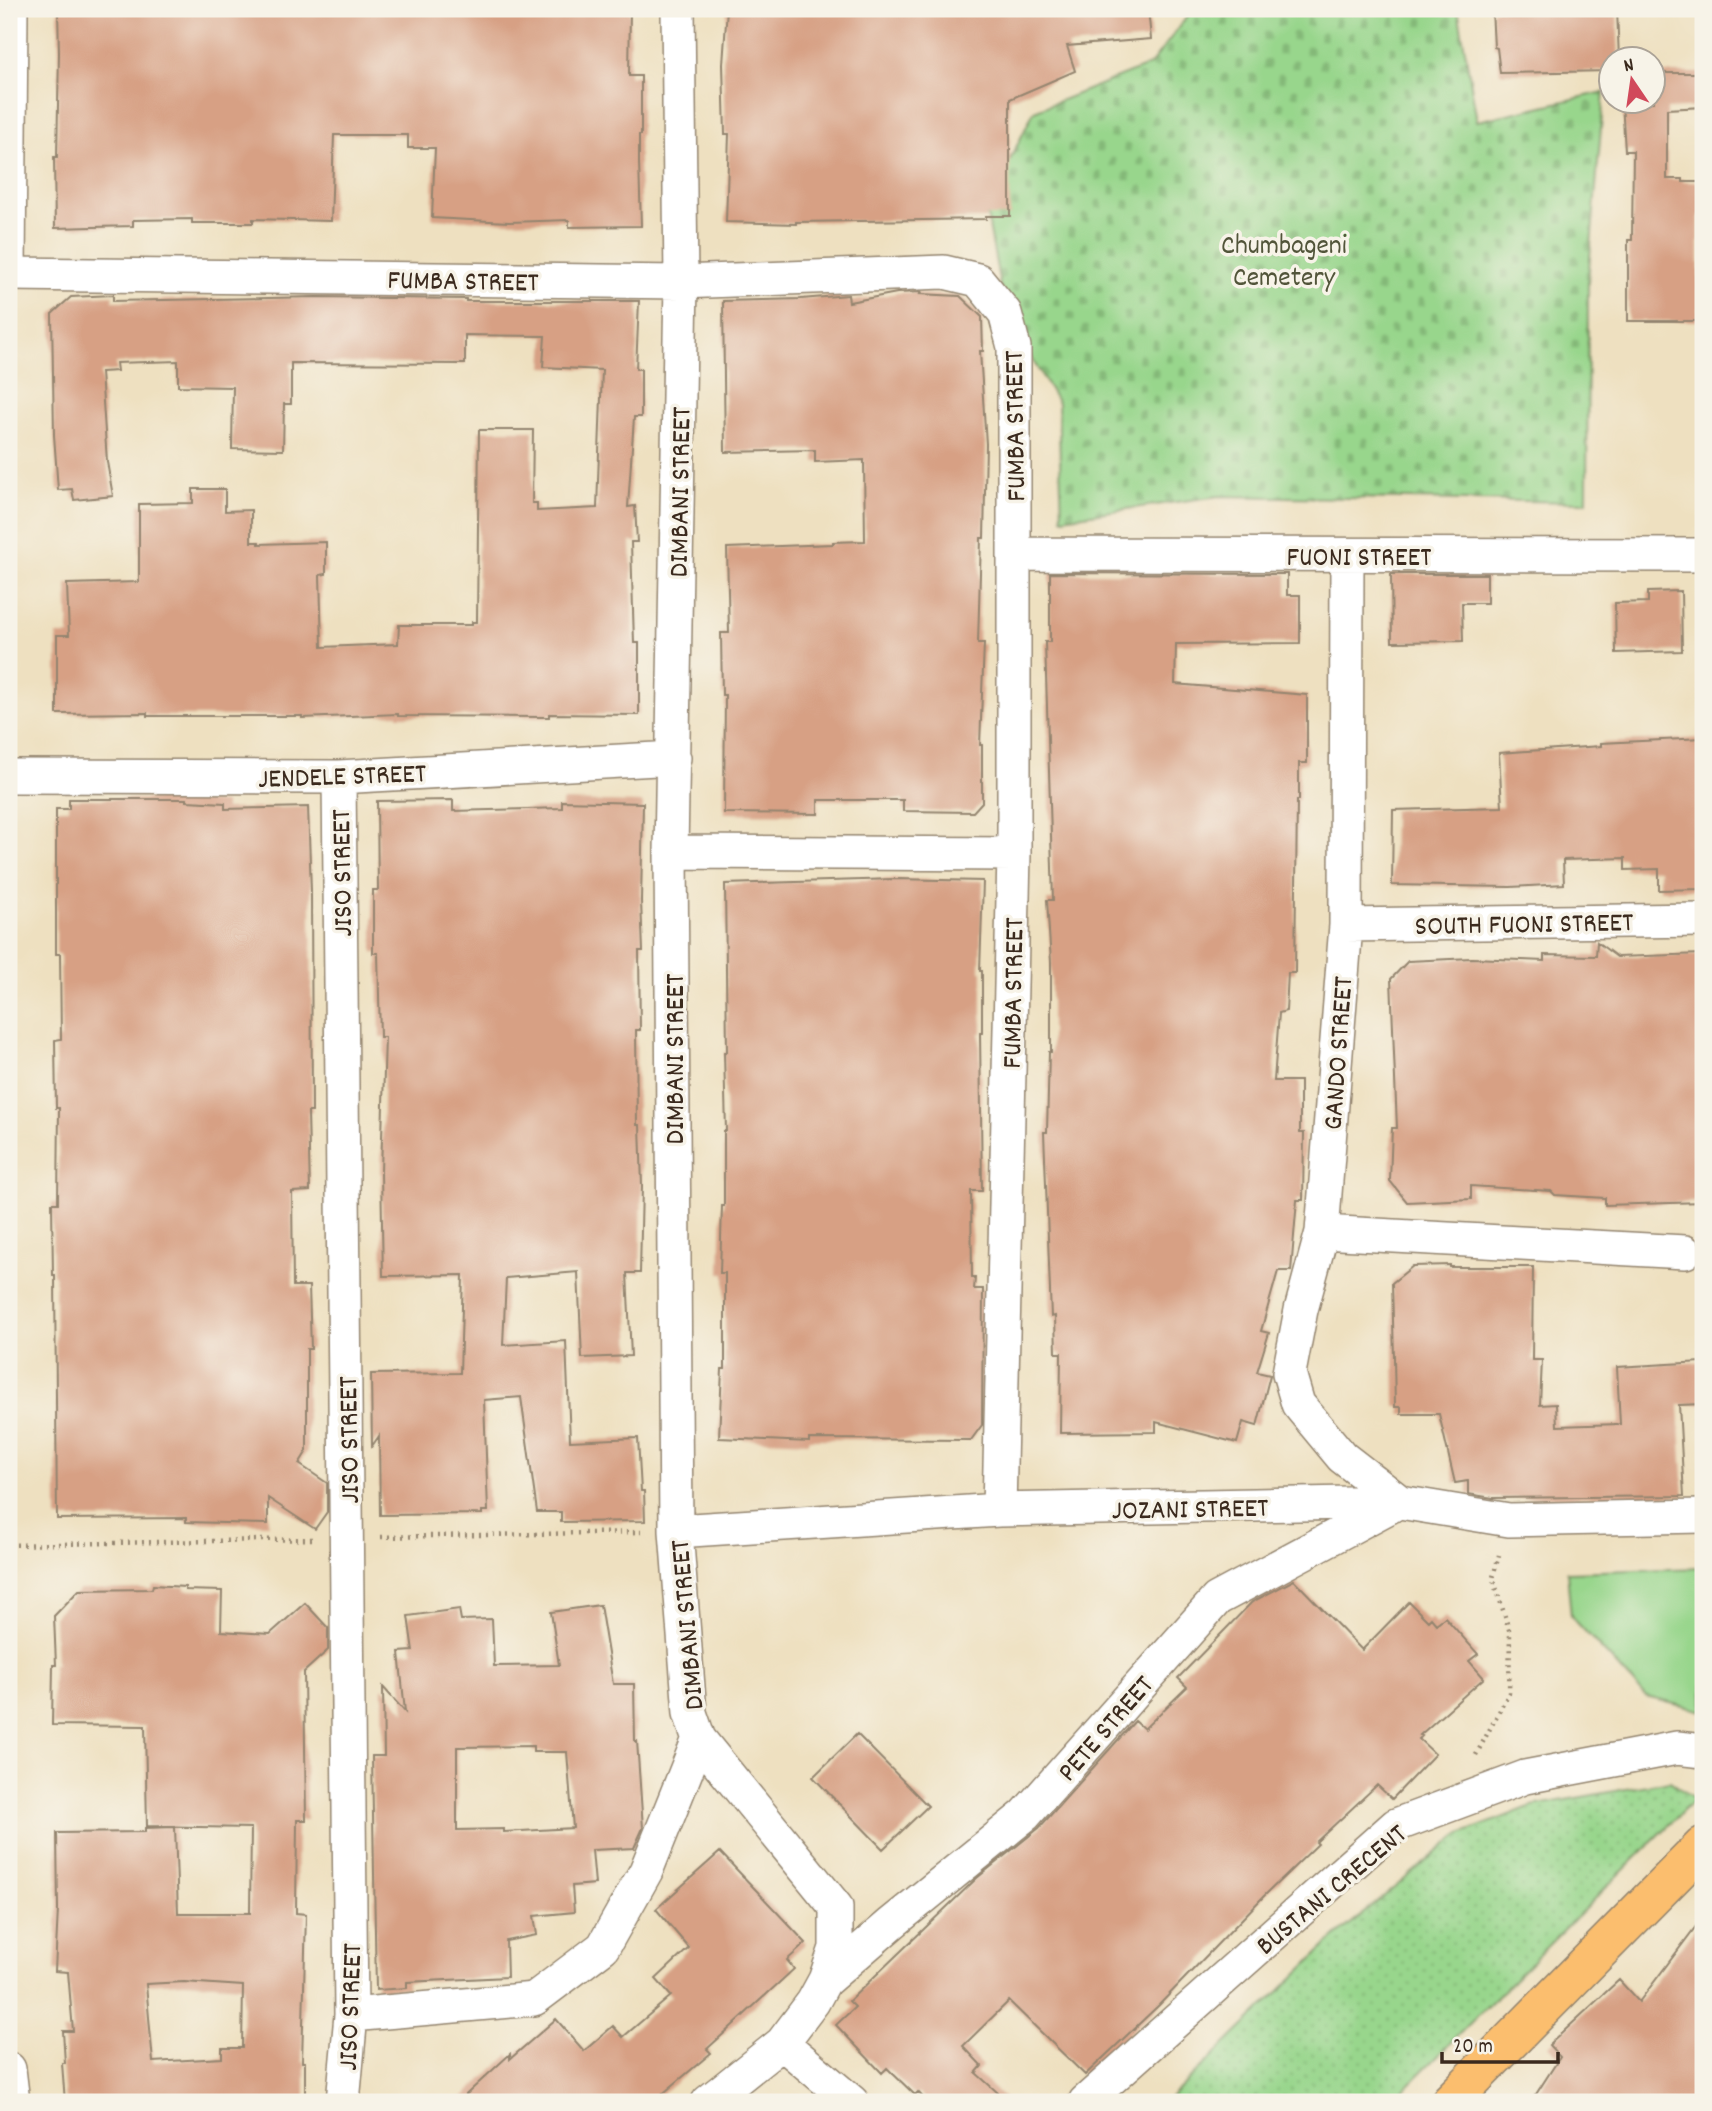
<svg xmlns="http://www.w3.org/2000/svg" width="1712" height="2111" viewBox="0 0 1712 2111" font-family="Dekko,sans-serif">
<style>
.green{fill:#98d68c;stroke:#6a8055;stroke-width:2}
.cemetery{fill:url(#cemetery-stones);stroke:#6a8055;stroke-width:2}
.park{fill:url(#park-dots);stroke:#6a8055;stroke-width:2}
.building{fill:#d7a084;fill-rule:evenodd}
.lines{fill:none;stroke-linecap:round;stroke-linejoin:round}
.street-casing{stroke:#94856f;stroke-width:36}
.primary-casing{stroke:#94856f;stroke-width:41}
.path{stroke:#94856f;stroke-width:4.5;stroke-dasharray:2 5;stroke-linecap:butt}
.street{stroke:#fff;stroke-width:33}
.primary{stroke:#fbbe6e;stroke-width:38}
.labels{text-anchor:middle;stroke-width:7;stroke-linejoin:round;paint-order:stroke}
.park-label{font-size:28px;fill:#52553a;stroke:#f7f3e8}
.street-label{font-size:28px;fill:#3b2a1e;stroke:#f7f3e8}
</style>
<defs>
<pattern id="cemetery-stones" width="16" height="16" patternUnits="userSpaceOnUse" patternTransform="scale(1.75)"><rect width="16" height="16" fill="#98d68c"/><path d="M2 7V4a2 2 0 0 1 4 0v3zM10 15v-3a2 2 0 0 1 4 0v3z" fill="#84b878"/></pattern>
<pattern id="park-dots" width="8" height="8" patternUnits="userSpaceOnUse" patternTransform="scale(1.75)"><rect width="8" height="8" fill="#98d68c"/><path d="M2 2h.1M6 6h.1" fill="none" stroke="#84b878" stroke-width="1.8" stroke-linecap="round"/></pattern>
</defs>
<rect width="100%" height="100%" fill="#f7f3e8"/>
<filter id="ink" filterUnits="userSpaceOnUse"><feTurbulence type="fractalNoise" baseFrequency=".0143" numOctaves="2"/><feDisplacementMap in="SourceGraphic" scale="14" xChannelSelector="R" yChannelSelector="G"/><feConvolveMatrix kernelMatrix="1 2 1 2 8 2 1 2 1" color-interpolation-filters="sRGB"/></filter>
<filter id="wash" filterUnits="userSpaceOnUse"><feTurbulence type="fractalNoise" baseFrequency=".00686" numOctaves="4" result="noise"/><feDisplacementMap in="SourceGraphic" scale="28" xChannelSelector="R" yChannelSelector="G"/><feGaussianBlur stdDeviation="1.57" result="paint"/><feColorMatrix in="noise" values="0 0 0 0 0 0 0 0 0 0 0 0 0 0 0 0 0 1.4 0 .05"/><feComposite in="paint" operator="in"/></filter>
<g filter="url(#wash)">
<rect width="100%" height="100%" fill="#eee0c0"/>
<path class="green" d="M1703 1568V1711L1646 1697 1571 1616 1567 1572Z"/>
<path class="cemetery" d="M1193 9H1458L1477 121 1604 92 1588 281 1587 502 1219 496 1062 518 1058 403 1005 313 986 209 1034 111 1150 65Z"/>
<path class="park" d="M1670 1781 1695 1799 1391 2102H1166L1336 1936 1458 1835 1532 1806Z"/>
<g id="blocks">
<path class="building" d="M58 9H630L629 76H641V135H639V162L641 226 569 227V220L509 222 432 218 435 148H408V135H334L331 221 253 219V223H192V219L133 220V226L55 228 54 157H57L59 53Z
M727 9H1148L1151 39 1067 46 1075 71 1010 99V216H986V219L796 222V224L726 222 729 134H725L723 64Z
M1492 9H1617L1619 60H1611V71L1500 73 1497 48 1494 47Z
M1653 73H1700L1703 107 1667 109V179H1683V182H1703V216H1699V321H1628V240H1632L1633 151H1625L1622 102H1653Z
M921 292 920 294 960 296 982 317 983 351H980L986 444 984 538H981L978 643H984L980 745H982V802L973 812 903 811V800H818V814L724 813 725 695H722L721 633H729L727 548 833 544V542L865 541 864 460 815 462V450L725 452 723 301 801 299 848 295 849 302 897 293Z
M113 295V301L316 297 466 299V301H639L636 369H641V417H634L628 507 635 506 637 542H631L634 643H639V715L549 714V717L398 716V714L302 718V716H147V713L57 714V635H69L67 584 139 582V504L193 503V489H225V511L251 510V542H259V544L326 542V574L320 575 322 647 398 644 399 625H472V622H477L479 430H533L532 503H537V511L597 508 602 370 543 367 545 336 465 335V364L291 363V404H284L283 450 232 449 233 387 178 386V361L116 363 117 371 101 372 107 462 113 496 74 500 72 489 58 490 54 435 52 314 71 297Z
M1050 573 1287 574V595H1300V643L1176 644 1175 684 1307 695V763H1299V800H1297L1295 973H1288L1286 1011 1279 1013 1274 1081H1300V1133H1304L1303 1200H1297L1291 1271H1278L1261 1331 1269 1333 1257 1372 1270 1375 1257 1426 1243 1422 1237 1443 1156 1422V1432L1060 1433 1061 1353H1056L1055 1316 1051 1317 1044 1132H1047L1049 1052H1051V962L1047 900H1053L1045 642H1050Z
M1391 574H1487V603H1462L1463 641 1392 642Z
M1681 591 1682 651 1616 653 1615 603 1648 602V592Z
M1703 738V889L1659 890V869L1625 870V858L1563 860 1564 884 1510 887 1392 885 1393 810 1502 807 1499 753 1601 746V743Z
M69 799H187V801L225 803V809L308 807 311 891 312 1112H308L310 1191 292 1192 293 1286H309L311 1349H307V1451L299 1464 327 1483V1512L315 1529 268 1498V1524L186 1522V1518L57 1519 55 1275H53L52 1203H58L59 1108H56L55 1040 61 1039 60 954H56V809H69Z
M453 800V811L562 808V801L643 803 641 901 643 951H639L640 1030H636L637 1125H640L642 1186 640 1273H627L631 1356 582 1358 578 1272 506 1278 503 1345 566 1341 570 1441 638 1438 641 1491H644L645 1521 561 1522V1512H537L521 1397 484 1400 488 1511H482V1514L380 1515 379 1436 372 1446 371 1374 460 1373 463 1275 383 1276 381 1172 385 1037H380L378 953H373V890H378L377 801Z
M895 879 983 881 980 971H982V1033H980L982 1191H971L972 1278H975L974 1289H983L982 1425 971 1440 809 1439V1442L719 1438 722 1369H725V1273H720L722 1206H724V1131H726L724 1052H727L725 884Z
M1597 942 1617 957 1703 954V1202L1605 1205V1198L1555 1195 1551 1191 1471 1186V1199L1407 1202 1390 1181 1392 1128H1397L1391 979 1408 961 1472 958 1544 961V955L1596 956Z
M1450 1265V1267H1533L1532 1360H1542L1540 1405 1556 1404 1557 1426 1620 1424 1617 1367 1702 1362 1703 1404 1679 1405 1684 1496 1493 1498 1468 1494V1481L1455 1483 1439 1414H1401V1407H1395L1394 1358 1392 1283 1413 1266Z
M1294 1580 1362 1650 1409 1602 1428 1621 1431 1618 1436 1624 1445 1617 1478 1654 1469 1661 1484 1678 1420 1735 1422 1736 1419 1739 1435 1754 1392 1799 1377 1785 1316 1842 1318 1844 1264 1896 1159 2005 1085 2075 1009 2001 963 2046 982 2066 976 2073 1008 2102H927L918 2092 915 2095 887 2068 882 2073 836 2025 855 2007 849 2001 977 1878 1039 1828 1135 1721 1144 1729 1187 1687 1178 1678 1252 1602Z
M153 1585 185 1587V1590L222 1591 221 1631 270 1634 305 1603 328 1628V1650L304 1672 306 1820H297L296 1913 306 1914 302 2062H305V2102H65L62 2063H65L63 2031H73L68 1972 55 1971 58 1909 57 1833 145 1832V1828L175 1827 178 1913H250L251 1828 147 1826 145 1726 52 1725 53 1665H56L54 1616 79 1590 152 1589ZM184 1982 243 1986 242 2048H222V2058L153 2062 146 1984Z
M600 1605 613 1684H634L635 1741H637L643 1828 634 1848 592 1850 595 1884 572 1886 574 1912 534 1916 537 1935 506 1941 507 1977 407 1982V1988L376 1990 372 1756H384L383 1687 405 1712 399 1652 413 1651 408 1616 459 1609 461 1620 492 1619 494 1666 559 1665 551 1612ZM533 1746V1752H567L573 1828 504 1832V1829L457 1830V1747Z
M857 1734 928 1806 883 1849 813 1777Z
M720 1852 806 1943 787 1960 794 1969 707 2049 711 2053 653 2102H458L510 2054V2059L556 2019 584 2051 613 2026 623 2037 671 1996 656 1979 689 1948 656 1909Z
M1703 1917V2088L1688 2102H1531L1560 2057 1549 2045 1619 1980 1639 2002Z"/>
</g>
</g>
<g filter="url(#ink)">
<use href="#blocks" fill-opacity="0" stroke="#94856f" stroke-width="2"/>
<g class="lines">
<g class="street-casing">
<path id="street" d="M678 9 681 282 671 852 676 1531 690 1713 699 1739 836 1907V1948L825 1980 813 2002 782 2043 708 2102
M9 273 11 9
M9 274 681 282 944 272 978 280 1005 313 1014 347V854L999 1510
M1014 554 1703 555
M1347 555 1346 925 1322 1232 1301 1310 1289 1373 1298 1404 1342 1457 1400 1502
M9 776 339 777 674 758
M339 777 351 2015 343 2102
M671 852 1014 854
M1346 925 1703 920
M1322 1232 1685 1252
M676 1531 999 1510 1400 1502 1509 1520 1703 1516
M827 1979 892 1923 1025 1815 1217 1599 1391 1506
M351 2015 534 1999 603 1947 646 1871 699 1739
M782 2043 852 2102
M9 2069 13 2102
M1085 2102 1396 1825 1525 1777 1677 1748 1703 1751"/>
</g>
<g class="primary-casing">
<path id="primary" d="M1450 2102 1703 1846"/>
</g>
<path class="path" d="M381 1537 641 1532
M9 1545 312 1539
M1476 1755 1509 1693 1510 1633 1493 1577 1499 1555"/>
<use href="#street" class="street"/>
<use href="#primary" class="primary"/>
</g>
</g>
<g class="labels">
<g class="park-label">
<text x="1284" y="253">Chumbageni<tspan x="1284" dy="32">Cemetery</tspan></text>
</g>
<g class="street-label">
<text transform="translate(463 279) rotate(1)" y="10">FUMBA STREET</text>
<text transform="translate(1013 426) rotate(-91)" y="10">FUMBA STREET</text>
<text transform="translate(678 492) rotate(-89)" y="10">DIMBANI STREET</text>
<text x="1359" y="565">FUONI STREET</text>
<text transform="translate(342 774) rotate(-2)" y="10">JENDELE STREET</text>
<text transform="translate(340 873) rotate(-91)" y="10">JISO STREET</text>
<text transform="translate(1524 922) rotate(-1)" y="10">SOUTH FUONI STREET</text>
<text transform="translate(1011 993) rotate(-89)" y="10">FUMBA STREET</text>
<text transform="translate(1336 1053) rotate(-86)" y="10">GANDO STREET</text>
<text transform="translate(673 1059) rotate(-90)" y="10">DIMBANI STREET</text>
<text transform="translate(347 1440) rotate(-91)" y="10">JISO STREET</text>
<text transform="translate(1190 1507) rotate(-1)" y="10">JOZANI STREET</text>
<text transform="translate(685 1625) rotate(-95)" y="10">DIMBANI STREET</text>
<text transform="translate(1104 1727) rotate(-49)" y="10">PETE STREET</text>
<text transform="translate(1330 1888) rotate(-40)" y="10">BUSTANI CRECENT</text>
<text transform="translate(348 2007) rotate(-88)" y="10">JISO STREET</text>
</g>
</g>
<rect width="1712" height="2111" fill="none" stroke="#f7f3e8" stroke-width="35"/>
<g transform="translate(1632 80) rotate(347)"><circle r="33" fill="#f7f3e8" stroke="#aca397" stroke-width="2"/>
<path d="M0-5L12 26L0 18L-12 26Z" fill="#d1495b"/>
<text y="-10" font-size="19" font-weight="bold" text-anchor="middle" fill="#3b2a1e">N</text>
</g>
<path d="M1442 2052v10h116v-10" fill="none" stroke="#3b2a1e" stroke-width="3.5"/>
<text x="1453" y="2052" font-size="21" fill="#3b2a1e" stroke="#f7f3e8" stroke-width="5" paint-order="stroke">20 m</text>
</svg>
